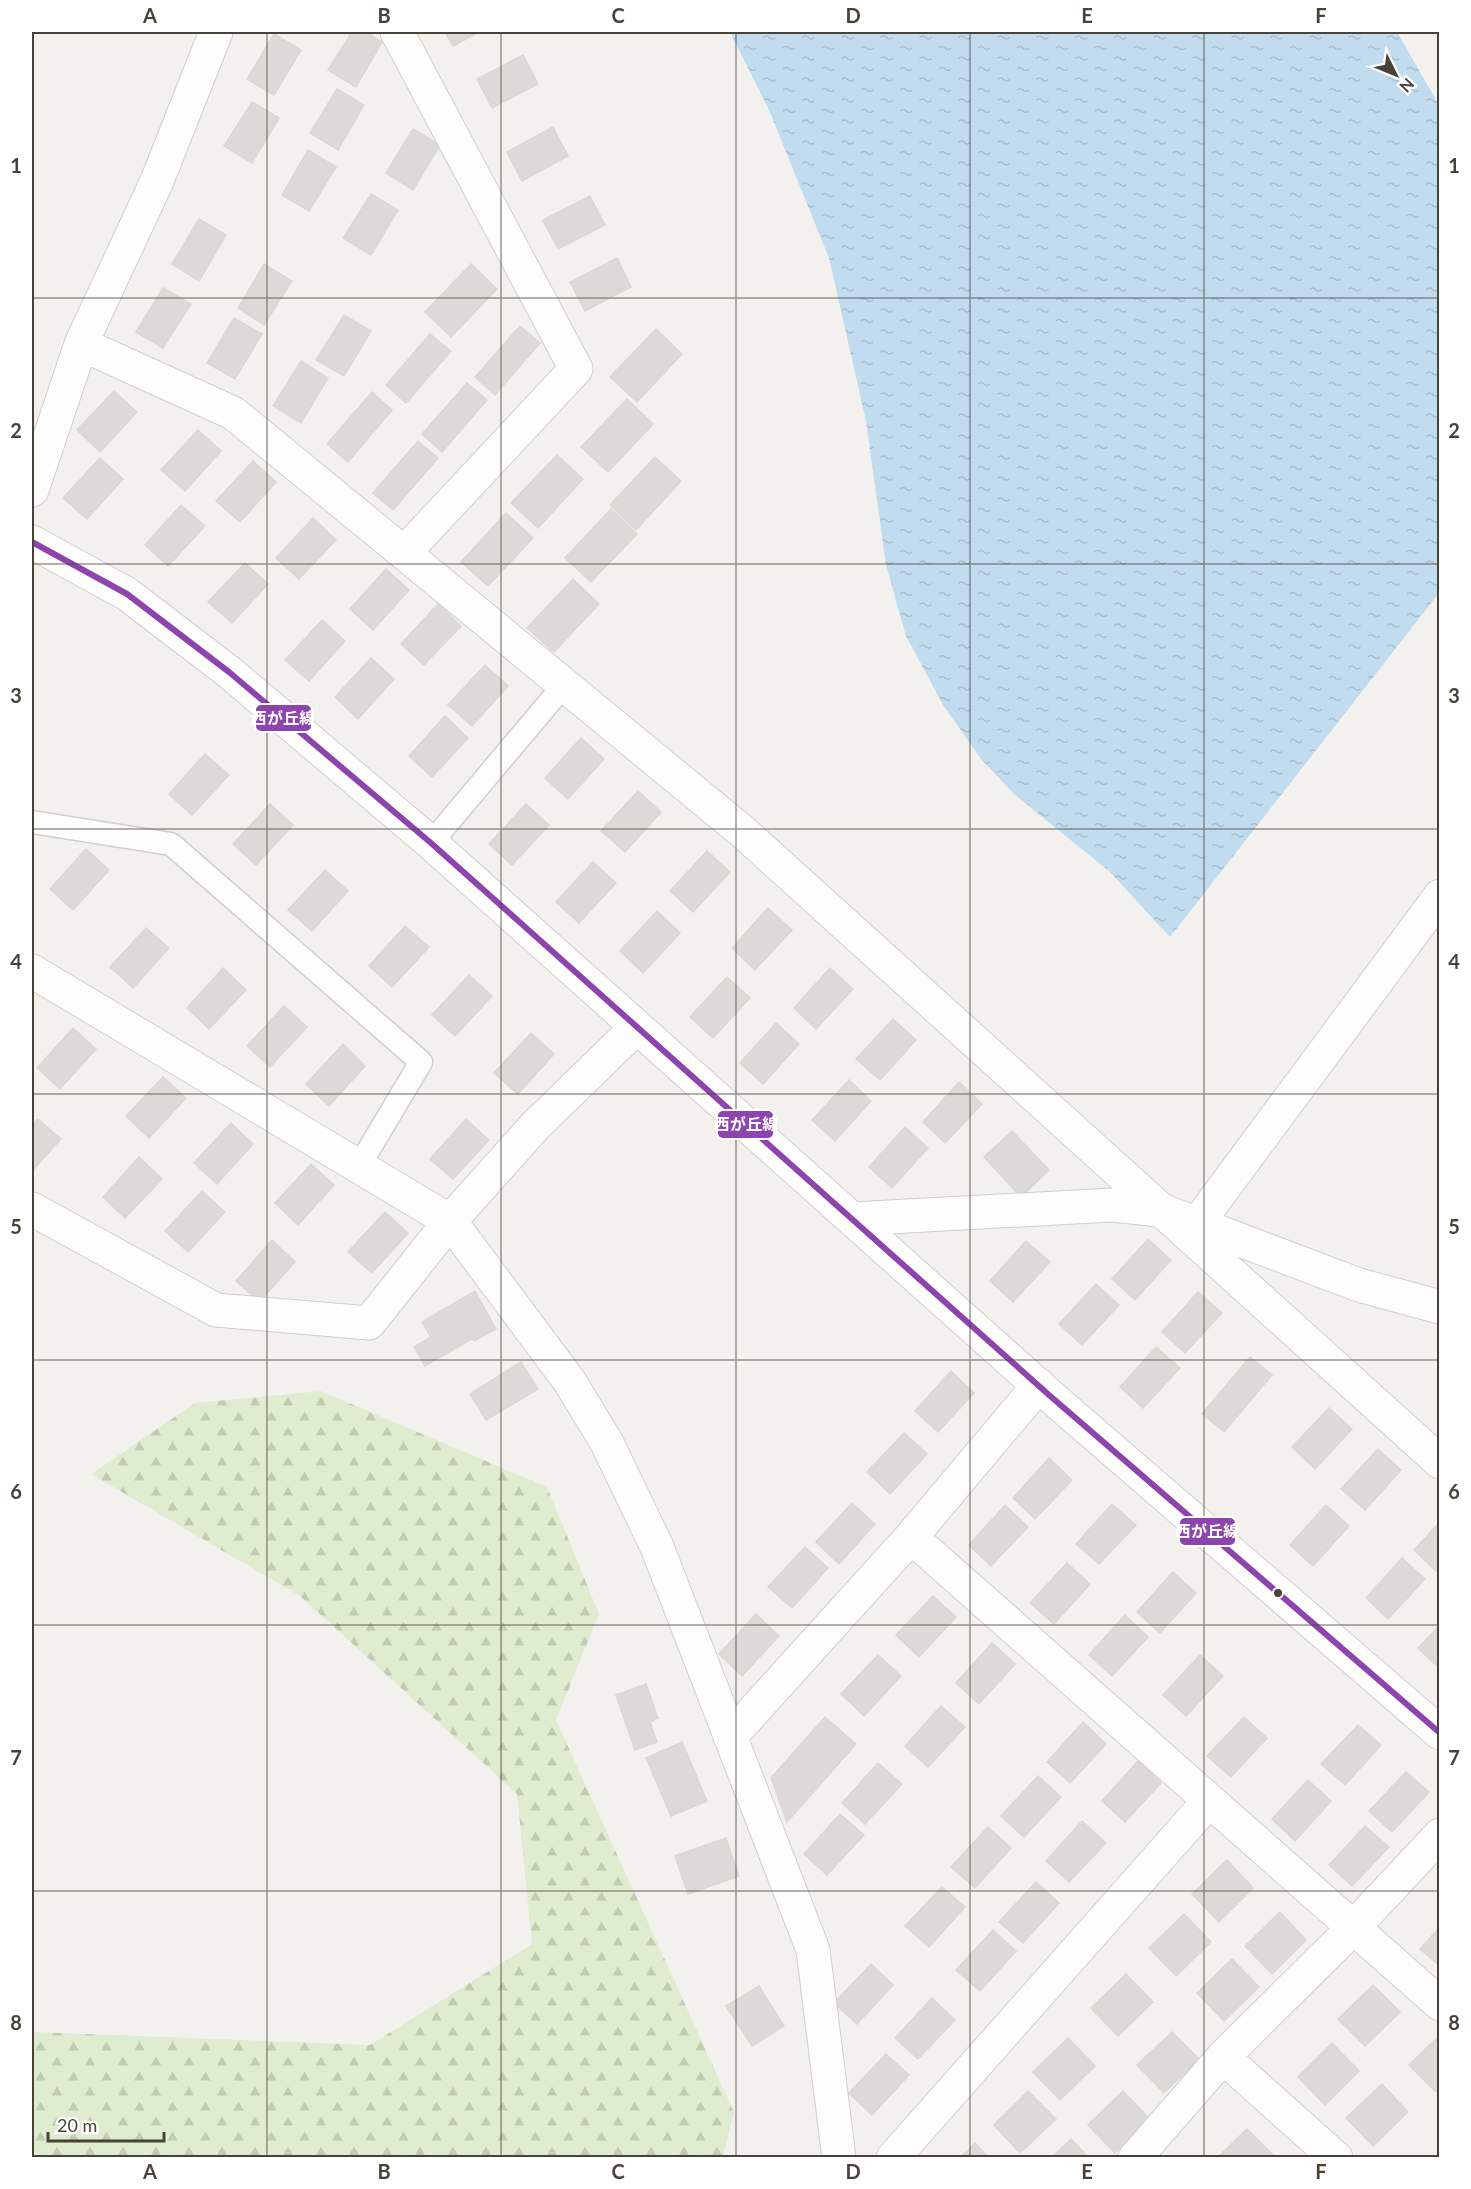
<svg xmlns="http://www.w3.org/2000/svg" width="1471" height="2189" viewBox="0 0 1471 2189" font-family="Lato,'Noto Sans JP',sans-serif">
<style>
.forest{fill:url(#forest-firs)}
.water{fill:url(#water-ripples)}
.building{fill:#dcdad6;stroke:#dbd8d3;stroke-width:1.5}
.lines{fill:none;stroke-linecap:round;stroke-linejoin:round}
.service-casing{stroke:#d1cfcb;stroke-width:25}
.minor-casing{stroke:#d1cfcb;stroke-width:35}
.tertiary-casing{stroke:#d1cfcb;stroke-width:35}
.service{stroke:#fdfdfc;stroke-width:22}
.minor{stroke:#fdfdfc;stroke-width:33}
.tertiary{stroke:#fdfdfc;stroke-width:33}
.bus-1-casing{stroke:#fff;stroke-width:10}
.bus-1{stroke:#8e44ad;stroke-width:6}
.grid{fill:none;stroke:#494239;stroke-width:1.5;stroke-opacity:0.55}
.bus-dot{fill:#494239;stroke:#fff;stroke-width:2}
.line-badge{stroke:#fff;stroke-width:2}
.badge-label{font-size:16px;text-anchor:middle;font-weight:bold;fill:#fff}
.neatline{fill:none;stroke:#494239;stroke-width:2}
.grid-label{font-size:20px;text-anchor:middle;font-weight:bold;fill:#494239}
</style>
<defs>
<pattern id="forest-firs" width="22" height="20" patternUnits="userSpaceOnUse" patternTransform="scale(1.5)"><rect width="22" height="20" fill="#e0eccf"/><path d="M5 1l3.5 6h-7zM16 11l3.5 6h-7z" fill="#c2ccb2"/></pattern>
<pattern id="water-ripples" width="26" height="14" patternUnits="userSpaceOnUse" patternTransform="scale(1.5)"><rect width="26" height="14" fill="#c1dcee"/><path d="M2 4q2-2 4 0t4 0M15 11q2-2 4 0t4 0" fill="none" stroke="#a7becd"/></pattern>
</defs>
<rect width="100%" height="100%" fill="#f3f1ed"/>
<path class="forest" d="M321 1391 547 1487 599 1614 556 1720 734 2112 723 2157H32V2032L370 2045 532 1944 517 1794 300 1596 91 1474 195 1403Z"/>
<path class="water" d="M730 32H1397L1439 105V593L1170 937 1110 872 1015 795 981 759 943 705 906 636 886 565 866 421 829 258 769 110Z"/>
<path class="building" d="M352 32H366L382 42 356 87 328 70Z
M445 32H479L453 46Z
M274 34 301 50 274 95 247 79Z
M523 55 538 84 492 108 477 79Z
M337 89 364 105 338 150 310 133Z
M252 102 279 118 252 163 224 146Z
M553 127 568 156 522 181 507 152Z
M413 129 440 145 413 190 386 173Z
M308 150 336 167 309 211 282 195Z
M371 194 398 210 371 255 343 238Z
M590 196 605 225 558 249 543 220Z
M199 219 226 235 199 281 172 264Z
M617 258 631 287 585 311 570 282Z
M264 264 292 281 264 325 238 308Z
M471 264 497 289 451 337 425 312Z
M163 288 191 304 163 348 136 332Z
M344 315 371 331 344 376 316 360Z
M234 318 262 334 235 379 207 363Z
M520 326 540 343 495 395 475 377Z
M656 329 682 354 637 402 610 377Z
M430 334 451 351 406 403 386 385Z
M301 361 328 378 301 423 273 406Z
M467 383 487 400 442 452 422 434Z
M114 391 137 412 100 452 77 430Z
M372 392 392 410 348 462 327 444Z
M627 399 653 424 608 472 581 447Z
M198 430 221 451 185 491 161 470Z
M418 441 438 458 393 510 373 493Z
M557 455 583 479 538 528 511 503Z
M655 457 681 481 636 530 610 505Z
M100 458 123 479 87 519 63 498Z
M253 461 276 482 240 522 216 501Z
M181 505 205 526 168 566 145 545Z
M611 509 637 534 591 582 565 558Z
M506 513 533 538 488 586 461 562Z
M313 518 336 540 299 579 276 558Z
M245 563 268 584 232 623 208 602Z
M386 569 409 590 373 630 350 609Z
M573 579 599 604 554 652 527 628Z
M438 604 461 626 424 665 401 644Z
M322 620 345 641 309 681 285 660Z
M371 658 394 679 358 719 335 697Z
M485 665 508 686 472 726 448 705Z
M445 716 468 738 432 777 409 756Z
M581 738 604 759 568 799 545 778Z
M205 754 229 775 192 815 169 794Z
M638 791 661 812 625 852 601 831Z
M270 804 293 825 256 865 233 844Z
M526 804 549 825 512 865 489 844Z
M86 849 109 870 73 910 50 889Z
M707 851 730 872 693 912 670 891Z
M593 862 616 883 579 923 556 902Z
M325 870 348 891 312 931 288 910Z
M768 908 792 930 755 970 732 948Z
M657 911 680 933 643 973 620 951Z
M405 926 429 947 392 987 369 966Z
M146 928 169 948 133 988 110 967Z
M223 968 246 990 209 1029 187 1008Z
M830 968 853 989 816 1029 794 1008Z
M469 975 492 996 455 1036 432 1015Z
M727 977 750 998 713 1038 690 1017Z
M284 1006 307 1027 270 1067 247 1046Z
M893 1019 916 1040 880 1080 856 1059Z
M776 1023 799 1044 763 1084 740 1063Z
M73 1028 96 1049 60 1089 37 1068Z
M531 1033 554 1054 518 1094 494 1073Z
M343 1044 365 1066 329 1106 306 1084Z
M163 1077 186 1098 149 1138 126 1116Z
M849 1080 871 1101 835 1141 812 1120Z
M959 1082 982 1104 945 1143 923 1122Z
M38 1119 61 1139 32 1171V1125Z
M466 1119 489 1140 453 1179 430 1159Z
M231 1123 253 1144 217 1184 194 1163Z
M905 1127 928 1148 892 1188 869 1167Z
M1012 1131 1049 1170 1021 1197 984 1157Z
M139 1157 162 1179 125 1218 103 1197Z
M311 1164 334 1185 298 1225 275 1203Z
M202 1191 225 1212 188 1252 165 1231Z
M385 1212 408 1233 372 1273 348 1252Z
M1148 1239 1171 1260 1135 1300 1112 1279Z
M272 1240 295 1262 259 1302 236 1281Z
M1026 1241 1050 1262 1013 1302 990 1281Z
M1096 1284 1119 1305 1082 1345 1059 1324Z
M475 1291 496 1329 474 1341 473 1338 425 1366 414 1347 431 1337 422 1322Z
M1198 1292 1222 1313 1185 1353 1162 1332Z
M1156 1347 1180 1368 1143 1408 1120 1387Z
M1250 1357 1272 1375 1224 1432 1202 1414Z
M521 1362 538 1389 486 1420 470 1394Z
M951 1371 974 1393 938 1432 915 1411Z
M1329 1408 1352 1429 1315 1469 1292 1447Z
M904 1433 927 1454 890 1494 867 1472Z
M1378 1449 1401 1470 1365 1510 1341 1489Z
M1049 1458 1072 1480 1035 1519 1013 1498Z
M852 1503 875 1524 839 1564 816 1542Z
M1112 1504 1136 1525 1099 1564 1076 1544Z
M1005 1505 1028 1527 991 1566 969 1545Z
M1326 1505 1349 1526 1313 1566 1290 1545Z
M1440 1522V1569L1437 1572 1414 1550Z
M805 1547 828 1568 792 1608 768 1587Z
M1402 1558 1425 1579 1388 1619 1366 1598Z
M1067 1563 1090 1584 1054 1624 1030 1603Z
M1173 1572 1196 1593 1160 1633 1137 1612Z
M933 1596 956 1617 919 1657 896 1635Z
M756 1614 779 1636 742 1676 719 1654Z
M1125 1615 1148 1637 1112 1676 1089 1655Z
M1440 1625V1669L1418 1648Z
M992 1643 1015 1664 979 1704 956 1683Z
M878 1655 901 1676 864 1716 841 1694Z
M1200 1655 1223 1676 1186 1716 1163 1695Z
M646 1684 658 1718 650 1722 657 1742 635 1750 616 1695Z
M941 1706 965 1727 928 1767 905 1746Z
M825 1717 856 1744 787 1822 771 1778Z
M1244 1717 1267 1738 1231 1777 1207 1756Z
M1083 1722 1106 1744 1070 1783 1047 1762Z
M1358 1725 1381 1745 1345 1785 1321 1764Z
M682 1742 707 1801 671 1816 646 1758Z
M1138 1761 1161 1783 1125 1822 1102 1801Z
M878 1763 902 1784 865 1824 842 1803Z
M1406 1772 1429 1792 1392 1832 1369 1811Z
M1038 1776 1061 1797 1024 1837 1001 1816Z
M1308 1780 1331 1801 1295 1841 1272 1819Z
M840 1814 864 1835 827 1875 804 1854Z
M1082 1821 1106 1843 1069 1882 1046 1861Z
M1365 1826 1389 1847 1352 1886 1329 1865Z
M988 1827 1011 1848 975 1888 951 1867Z
M726 1838 739 1876 688 1894 675 1856Z
M1227 1860 1253 1888 1219 1922 1192 1894Z
M1036 1882 1059 1903 1023 1943 999 1922Z
M942 1887 965 1907 929 1947 905 1926Z
M1280 1912 1306 1940 1272 1974 1245 1946Z
M1184 1914 1211 1942 1176 1976 1149 1948Z
M1440 1927V1966L1420 1949Z
M993 1930 1016 1951 980 1991 956 1970Z
M1232 1959 1259 1987 1224 2021 1197 1993Z
M871 1964 893 1985 857 2024 834 2003Z
M1126 1974 1153 2002 1118 2036 1091 2008Z
M1373 1985 1400 2012 1365 2046 1338 2019Z
M759 1986 784 2026 752 2046 726 2006Z
M932 1998 955 2020 918 2059 895 2038Z
M1172 2032 1199 2059 1164 2093 1137 2065Z
M1440 2035V2089L1436 2092 1409 2065Z
M1068 2038 1095 2066 1060 2100 1033 2072Z
M1332 2043 1359 2071 1325 2105 1298 2077Z
M886 2054 909 2075 872 2115 849 2093Z
M1382 2084 1408 2112 1373 2146 1346 2118Z
M1028 2091 1056 2119 1020 2153 994 2125Z
M1123 2091 1149 2118 1115 2153 1088 2125Z
M1247 2129 1274 2156 1217 2158Z
M1071 2139 1089 2158H1051Z
M975 2143 989 2158H960Z"/>
<g class="lines">
<g class="service-casing">
<path id="service" d="M32 822 171 844 421 1062 359 1166
M431 843 564 685"/>
</g>
<g class="minor-casing">
<path id="minor" d="M397 32 576 369 404 553
M81 344 233 413 404 553 743 832 1440 1462
M32 490 81 344 157 181 216 32
M32 971 450 1221 570 1382 607 1443 657 1547 813 1950 839 2158
M32 1209 216 1310 369 1323 450 1221 535 1126 637 1027
M852 1219 1112 1205 1161 1210 1359 1285 1440 1307
M1197 1224 1440 896
M911 1537 1440 2004
M730 1737 911 1537 1039 1385
M1223 2057 1336 2158
M893 2158 1209 1801
M1135 2158 1223 2057 1352 1929 1440 1835"/>
</g>
<g class="tertiary-casing">
<path id="tertiary" d="M32 542 127 594 229 672 431 843 1049 1395 1440 1733"/>
</g>
<use href="#service" class="service"/>
<use href="#minor" class="minor"/>
<use href="#tertiary" class="tertiary"/>
<g class="bus-1-casing">
<path id="bus-1" d="M32 542 127 594 229 672 431 843 1049 1395 1440 1733"/>
</g>
<use href="#bus-1" class="bus-1"/>
</g>
<path class="grid" d="M267 32V2158M501 32V2158M736 32V2158M970 32V2158M1204 32V2158M32 298H1440M32 564H1440M32 829H1440M32 1094H1440M32 1360H1440M32 1625H1440M32 1891H1440"/>
<circle class="bus-dot" cx="1278" cy="1593" r="5"/>
<g class="line-badge">
<rect x="255" y="704" width="57" height="28" rx="6" fill="#8e44ad"/>
<rect x="717" y="1110" width="57" height="29" rx="6" fill="#8e44ad"/>
<rect x="1179" y="1517" width="57" height="29" rx="6" fill="#8e44ad"/>
</g>
<g class="badge-label">
<text x="283" y="724">西が丘線</text>
<text x="746" y="1130">西が丘線</text>
<text x="1207" y="1537">西が丘線</text>
</g>
<rect width="1471" height="2189" fill="none" stroke="#ffffff" stroke-width="66"/>
<g transform="translate(1396 75) rotate(133)" stroke="#ffffff" stroke-width="4.5" paint-order="stroke">
<path d="M0-4.5L10 22L0 15L-10 22Z" fill="#494239"/>
<text y="-9" font-size="16" font-weight="bold" text-anchor="middle" fill="#494239">N</text>
</g>
<path d="M48 2132v9h116v-9" fill="none" stroke="#494239" stroke-width="3"/>
<text x="57" y="2132" font-size="18" fill="#494239" stroke="#ffffff" stroke-width="4.5" paint-order="stroke">20 m</text>
<rect x="33" y="33" width="1405" height="2123" class="neatline"/>
<g class="grid-label">
<text x="150" y="23">A</text>
<text x="384" y="23">B</text>
<text x="618" y="23">C</text>
<text x="853" y="23">D</text>
<text x="1087" y="23">E</text>
<text x="1321" y="23">F</text>
<text x="16" y="173">1</text>
<text x="1454" y="173">1</text>
<text x="16" y="438">2</text>
<text x="1454" y="438">2</text>
<text x="16" y="703">3</text>
<text x="1454" y="703">3</text>
<text x="16" y="969">4</text>
<text x="1454" y="969">4</text>
<text x="16" y="1234">5</text>
<text x="1454" y="1234">5</text>
<text x="16" y="1499">6</text>
<text x="1454" y="1499">6</text>
<text x="16" y="1765">7</text>
<text x="1454" y="1765">7</text>
<text x="16" y="2030">8</text>
<text x="1454" y="2030">8</text>
<text x="150" y="2179">A</text>
<text x="384" y="2179">B</text>
<text x="618" y="2179">C</text>
<text x="853" y="2179">D</text>
<text x="1087" y="2179">E</text>
<text x="1321" y="2179">F</text>
</g>
</svg>
